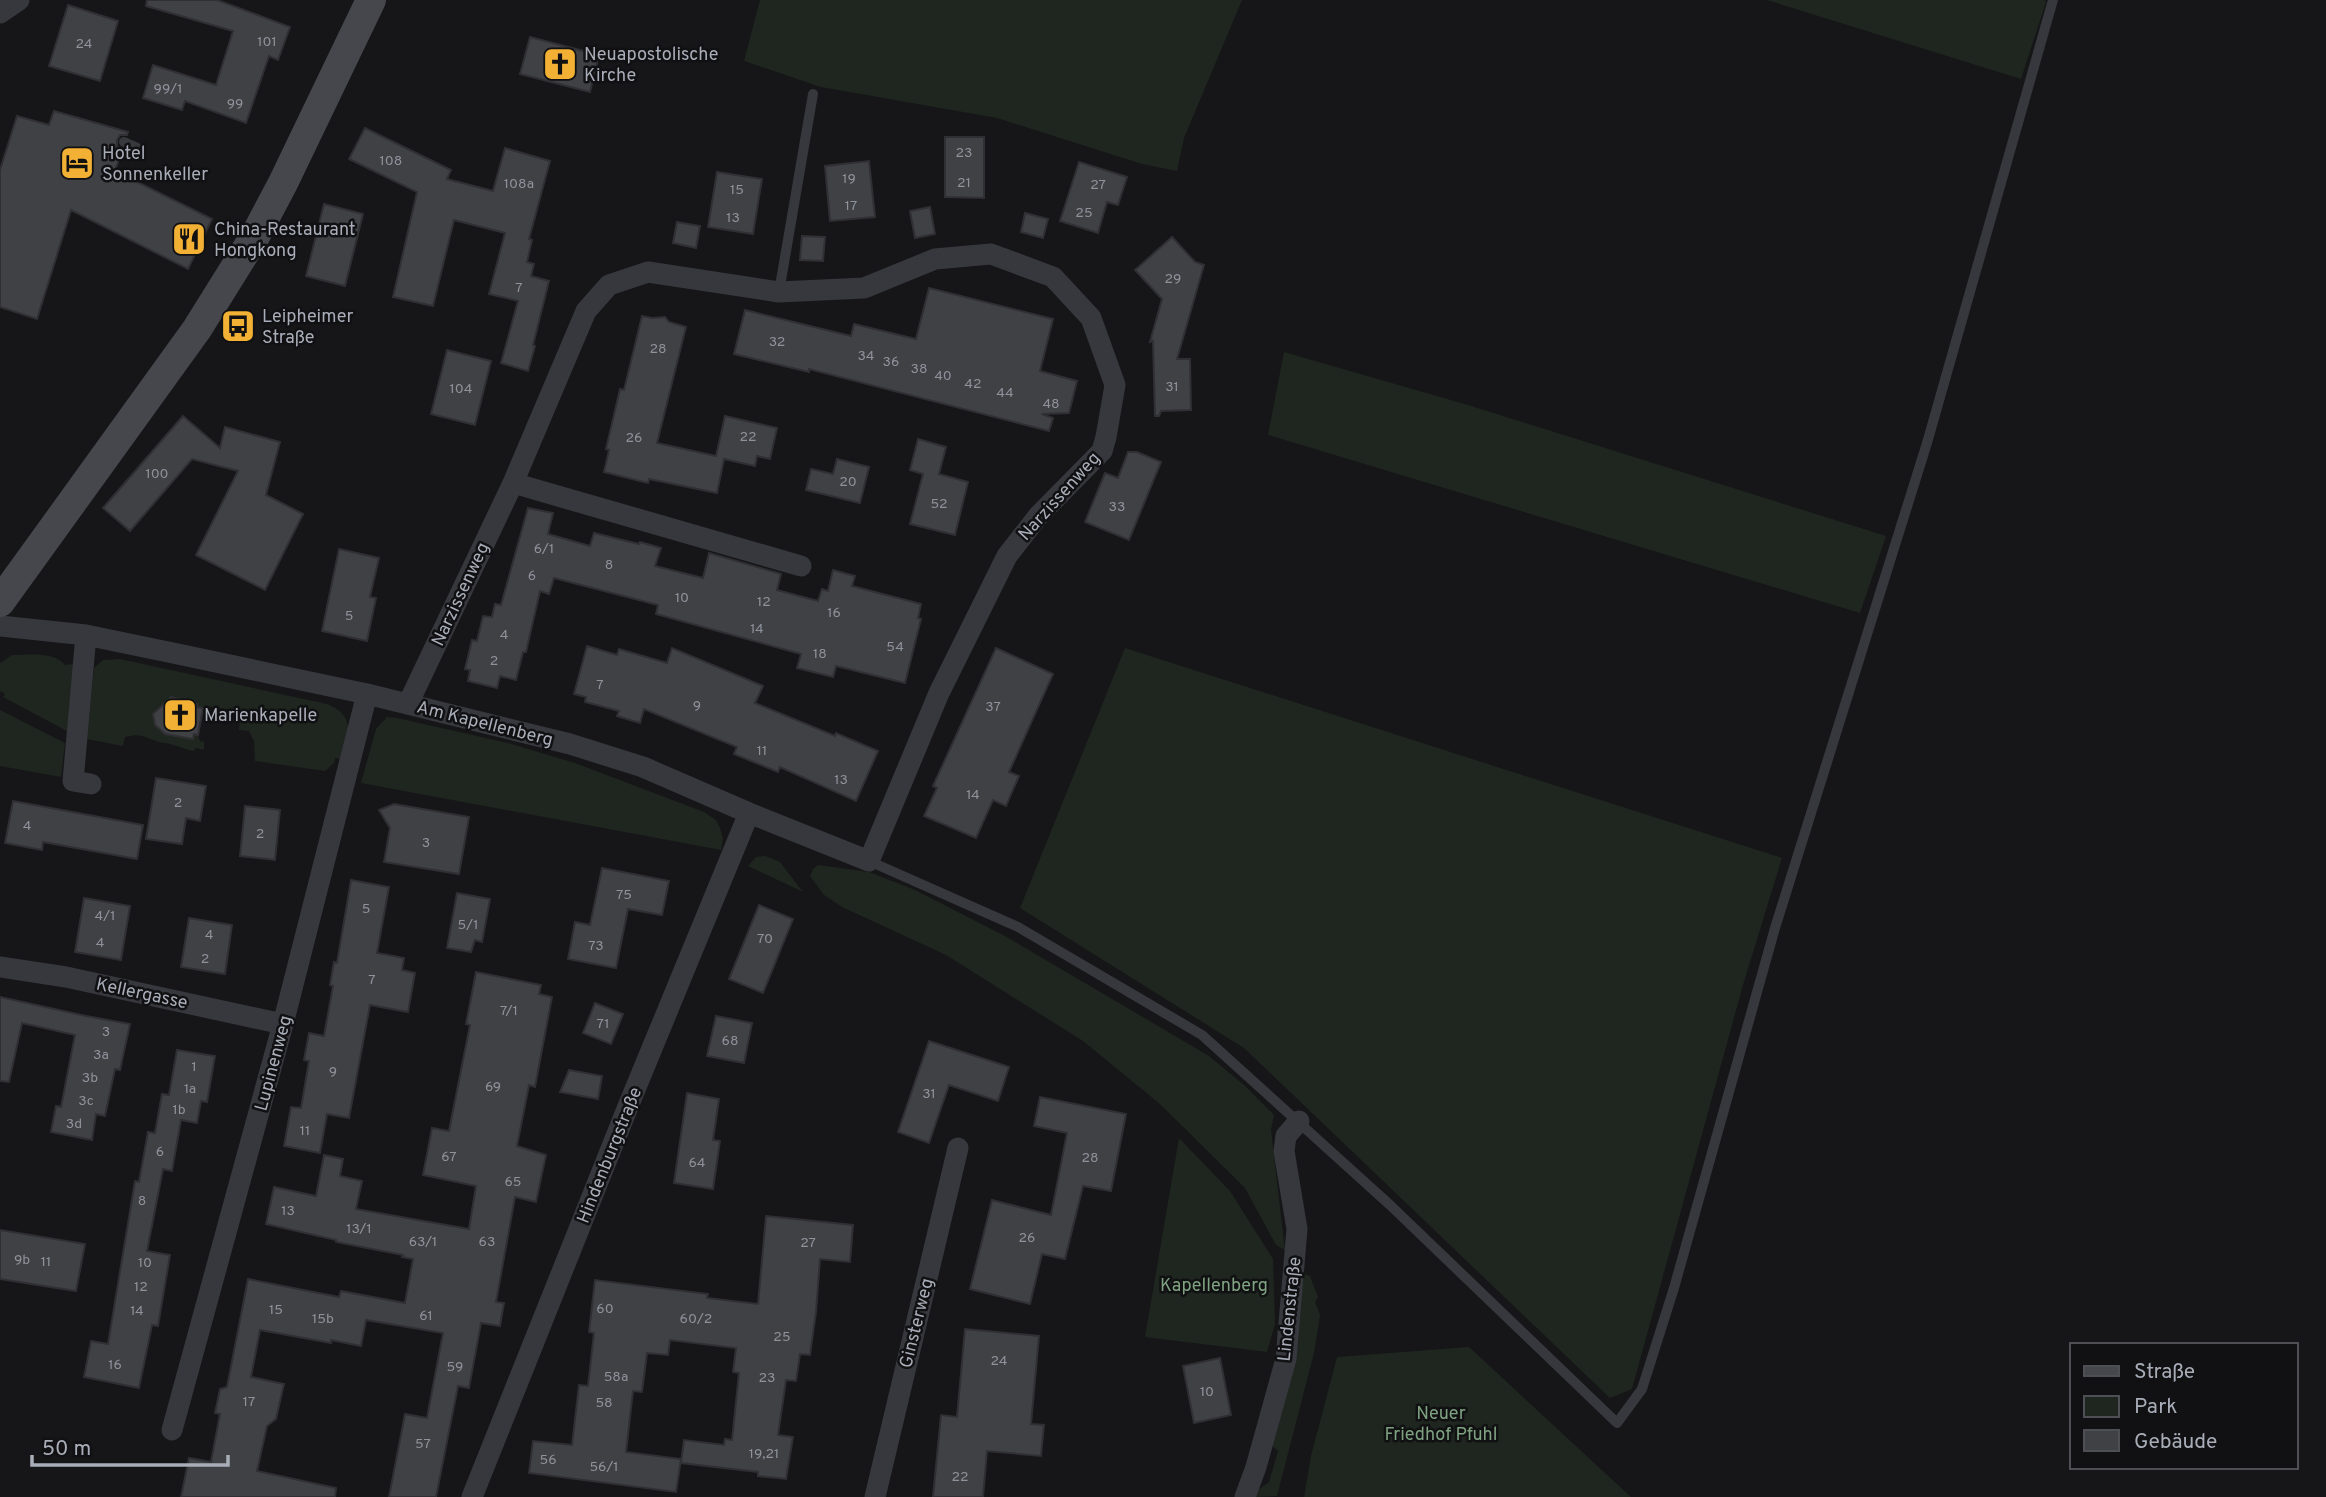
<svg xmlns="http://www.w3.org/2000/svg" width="2326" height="1497" viewBox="0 0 2326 1497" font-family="Overpass,sans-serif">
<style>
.green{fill:#1e261f}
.building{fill:#404145;stroke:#303034;stroke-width:2}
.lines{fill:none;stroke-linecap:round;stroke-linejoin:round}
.lane{stroke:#37383d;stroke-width:10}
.street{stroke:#37383d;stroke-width:21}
.secondary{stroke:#45474d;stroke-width:30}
.labels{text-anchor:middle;stroke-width:5;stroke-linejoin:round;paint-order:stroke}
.number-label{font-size:14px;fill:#8e929b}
.poi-label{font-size:18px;fill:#a8adb8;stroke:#111113;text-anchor:start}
.street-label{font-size:18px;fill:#a8adb8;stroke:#111113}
.park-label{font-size:18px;fill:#7fa381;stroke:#111113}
</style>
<rect width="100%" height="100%" fill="#161618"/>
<path class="green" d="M760 0H1242L1184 138 1177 171 1142 164 997 118 821 87 744 61Z
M1767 0H2045L2046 2 2021 79Z
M1284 352 1468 405 1886 536 1860 613 1268 435Z
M1125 648 1782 858 1743 985 1632 1389 1610 1398 1244 1048 1020 908Z
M12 655C29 655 54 651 65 665L74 664 67 731 3 697 5 694 0 691V663Z
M120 659 327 704C357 716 348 735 341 759L335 758 334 763 325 771 255 761 254 741 249 731 239 730 241 711 205 706 203 708 197 707 196 703H172L169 699 167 701 169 704 157 708 160 711 163 732 164 734 168 730 176 736 193 739 194 734 198 735 200 741 204 742V750L196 748 193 751C184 749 178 746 170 744 168 743 161 743 159 742 143 737 142 733 125 737L123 746 87 739 94 668 103 660Z
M0 710 65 743 61 777 0 766Z
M387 717 397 718 508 743 575 763 704 812 716 820 720 828 723 838 721 850 361 783 376 729Z
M765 856 780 862 803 892 748 866 756 857Z
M818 865 869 872 915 890 1005 936 1209 1056 1244 1085 1274 1115 1271 1130 1285 1250 1276 1245 1245 1188 1160 1104 1083 1041 946 955 842 907 824 895 810 876 813 869Z
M1179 1138 1230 1191 1273 1259 1275 1324 1267 1352 1145 1337Z
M1302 1273 1310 1276 1318 1297 1315 1302 1320 1315 1314 1353 1277 1496 1255 1497 1258 1490 1269 1482 1278 1451 1270 1444Z
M1469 1347 1631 1497H1304L1311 1456 1337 1357Z"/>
<path class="building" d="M147 0H217L290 27 278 60 269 56 246 123 185 101 182 110 143 98 153 65 216 85 233 31 146 6Z
M68 5 118 21 100 81 49 66Z
M530 37 599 55 590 92 520 74Z
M54 111 128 132 127 135H120L117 140V146L122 150 115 171 212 219 188 269 71 210 37 319 0 307V170L17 116 49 125Z
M365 128 451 170 447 179 493 191 505 148 550 161 529 239 532 240 527 262 534 264 531 276 549 281 533 345 535 346 528 371 501 363 518 301 489 294 505 233 454 220 433 306 393 297 417 192 349 159Z
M945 137H984V198L945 197Z
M869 161 875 217 830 221 825 166Z
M1079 162 1127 177 1118 205 1107 202 1098 233 1060 221Z
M717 172 762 179 753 234 708 227Z
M324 204 363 214 345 286 306 276Z
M930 207 935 234 915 238 910 211Z
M1025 213 1048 219 1043 238 1021 232Z
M677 222 700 226 696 248 673 243Z
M802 236 825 237 823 261 800 260Z
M1172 237 1195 262 1204 265 1177 359H1190L1191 410 1161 411 1159 416H1155L1153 341 1150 342 1162 299 1135 270Z
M929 288 1053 319 1040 371 1077 381 1069 413 1042 414 1053 418 1049 431 809 369V372L734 354 745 310 851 336 854 324 916 339Z
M642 316 652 318 665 317 669 322 686 327 657 443 716 456 725 416 777 428 770 459 757 456 755 466 724 459 717 493 649 479 648 483 604 472 609 450 606 449 620 389 624 390Z
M447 350 491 361 475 425 431 414Z
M183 416 220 448 225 427 280 442 266 495 303 514 265 590 196 555 238 471 192 459 130 531 103 508Z
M918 439 946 447 939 474 968 482 955 535 910 524 923 474 910 470Z
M1128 452H1137L1161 462 1129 540 1085 522 1105 473 1118 478Z
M837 459 869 467 860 503 806 490 811 469 833 474Z
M528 508 553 513 548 534 590 546 594 533 639 544 640 542 661 548 655 566 703 578 709 553 781 574 777 590 818 601 822 589 828 591 833 570 855 576 852 586 921 604 918 618 921 619 905 683 836 666 833 677 797 668 801 654 656 614 658 605 554 578 549 594 540 591 526 652H523L516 680 500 676 497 688 468 681 470 670 465 669 472 640 477 641 483 616 492 617 495 604 501 605Z
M339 549 379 558 370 597 376 598 367 641 322 631Z
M587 646 617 655 619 649 667 663 672 648 763 686 755 703 835 736 836 733 878 751 856 801 780 767 778 772 734 754 737 747 644 709 640 723 617 716 619 711 585 702 586 697 574 694Z
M996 648 1053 674 1009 772 1019 776 1006 806 993 800 976 838 924 816 937 788 933 786Z
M171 697 197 704V707L203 708 198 735 194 734 193 739 165 734 155 725 153 714Z
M156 778 206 786 200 821 186 818 182 844 146 839Z
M13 801 143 825 137 859 43 842 42 850 5 843Z
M394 804 469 817 459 874 384 862 390 828 379 810Z
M245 806 280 810 275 860 240 856Z
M602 868 669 881 662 915 628 909 616 968 568 959 575 922 590 925Z
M351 880 389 887 377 953 404 958 402 970 415 973 408 1012 370 1005 349 1118 327 1114 320 1153 284 1146 291 1107 301 1108 309 1061 304 1060 309 1033 324 1036 333 986 330 985 334 962 337 963Z
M457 893 490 899 482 942 475 940 471 952 447 948Z
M84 898 130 906 121 960 75 952Z
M759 905 793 919 763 993 729 979Z
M189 918 232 925 225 974 181 967Z
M476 972 541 985 539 994 552 997 535 1087 529 1085 517 1146 546 1155 536 1202 515 1197 496 1302 504 1303 500 1326 481 1323 469 1388 458 1386 436 1497H389L405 1414 427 1418 443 1333 366 1320 361 1346 331 1340V1343L260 1330 251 1377 284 1384 276 1419 267 1426 257 1471 336 1488 335 1497H181L189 1458 211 1462 220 1414 215 1413 220 1389 227 1387 248 1279 339 1297 341 1291 405 1303 413 1259 402 1257 403 1255 336 1242V1240L266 1224 274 1187 316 1196 324 1155 343 1159 340 1176 362 1181 356 1209 469 1229 476 1186 423 1175 432 1128 449 1131 470 1025 466 1024Z
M0 997 86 1016 130 1024 120 1070 115 1069 105 1116 96 1114 92 1140 51 1132 56 1106 61 1107 75 1035 22 1023 9 1082 0 1081Z
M595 1003 623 1014 611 1044 583 1033Z
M716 1016 752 1023 744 1063 707 1056Z
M929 1041 1009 1067 998 1101 949 1085 929 1143 898 1132Z
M177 1050 215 1056 207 1102 201 1101 197 1123 181 1120 172 1171 163 1169 147 1251 170 1255 158 1326 152 1325 139 1388 84 1377 91 1341 108 1344 135 1181 139 1182 148 1132 155 1133 162 1094 169 1095Z
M569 1070 602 1076 598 1099 560 1092Z
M687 1093 719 1099 713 1140 720 1141 713 1189 674 1183Z
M1040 1097 1126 1114 1111 1191 1083 1186 1065 1259 1042 1254 1030 1304 970 1289 992 1200 1051 1215 1067 1133 1034 1126Z
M766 1216 853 1225 850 1262 820 1259 816 1312 810 1355 800 1354 796 1381 786 1380 778 1435 793 1437 786 1479 758 1476V1472L681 1463 684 1440 724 1445 725 1439 732 1440 739 1373 733 1372 736 1348 670 1340 668 1355 647 1353 642 1392 633 1391 626 1452 681 1459 676 1492 529 1473 533 1441 572 1445 579 1385 588 1386 594 1333 589 1332 595 1280 708 1294 707 1298 758 1304Z
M0 1230 85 1244 76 1291 0 1279Z
M965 1329 1039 1336 1031 1424 1044 1425 1041 1456 987 1451 983 1497H933L941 1415 957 1417Z
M1220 1358 1231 1415 1194 1423 1183 1366Z"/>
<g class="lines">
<path class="lane" d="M124 142 140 149
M779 292 813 94
M869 861 1018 927 1202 1035 1390 1205 1617 1423 1642 1389 1674 1288 1775 928 1927 443 2053 0"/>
<path class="street" d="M0 13 19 0
M513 483 801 566
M0 626 86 635 173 653 367 694 570 744 643 767 749 813 869 861 939 693 1007 556 1039 515 1102 451 1106 437 1115 385 1091 318 1053 277 991 254 935 259 864 288 779 292 648 272 609 285 586 311 513 483 408 704
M86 635 73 781 91 784
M0 967 66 977 283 1024
M172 1430 283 1024 367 694
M472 1497 629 1104 749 813
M875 1497 958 1148
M1245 1497 1256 1467 1286 1359 1297 1229 1284 1151 1286 1136 1299 1121"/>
<path class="secondary" d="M0 602 197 329 255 236 283 183 371 0"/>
</g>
<defs>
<g id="church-square" transform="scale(1.75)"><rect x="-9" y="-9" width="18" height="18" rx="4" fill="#f2b134" stroke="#111113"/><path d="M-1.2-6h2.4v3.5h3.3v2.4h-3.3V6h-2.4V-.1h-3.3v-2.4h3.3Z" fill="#111"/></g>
<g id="hotel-square" transform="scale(1.75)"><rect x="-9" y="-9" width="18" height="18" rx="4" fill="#f2b134" stroke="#111113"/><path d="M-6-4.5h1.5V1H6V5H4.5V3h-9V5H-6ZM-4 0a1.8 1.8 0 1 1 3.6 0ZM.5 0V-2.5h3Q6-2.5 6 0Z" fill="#111"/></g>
<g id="restaurant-square" transform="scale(1.75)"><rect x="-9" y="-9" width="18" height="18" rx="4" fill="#f2b134" stroke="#111113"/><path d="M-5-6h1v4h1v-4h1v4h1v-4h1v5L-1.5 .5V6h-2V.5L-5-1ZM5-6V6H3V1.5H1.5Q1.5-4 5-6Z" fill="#111"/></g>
<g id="bus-square" transform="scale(1.75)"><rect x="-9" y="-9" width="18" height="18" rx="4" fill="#f2b134" stroke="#111113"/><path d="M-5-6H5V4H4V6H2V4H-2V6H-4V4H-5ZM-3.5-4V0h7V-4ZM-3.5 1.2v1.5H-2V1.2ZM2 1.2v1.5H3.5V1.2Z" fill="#111"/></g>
</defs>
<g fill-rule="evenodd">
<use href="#church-square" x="560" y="64"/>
<use href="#hotel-square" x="77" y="163"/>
<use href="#restaurant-square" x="189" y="239"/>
<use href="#bus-square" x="238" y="326"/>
<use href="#church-square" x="180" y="715"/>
</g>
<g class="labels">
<g class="number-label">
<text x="267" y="46">101</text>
<text x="84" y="48">24</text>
<text x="168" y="93">99/1</text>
<text x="235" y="108">99</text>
<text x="964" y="157">23</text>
<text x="391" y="165">108</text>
<text x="849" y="183">19</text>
<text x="964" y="187">21</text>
<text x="519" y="188">108a</text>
<text x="1098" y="189">27</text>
<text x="737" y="194">15</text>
<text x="851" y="210">17</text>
<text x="1084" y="217">25</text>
<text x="733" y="222">13</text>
<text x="1173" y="283">29</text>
<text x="519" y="292">7</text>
<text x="777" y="346">32</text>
<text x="658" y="353">28</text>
<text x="866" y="360">34</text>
<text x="891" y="366">36</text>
<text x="919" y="373">38</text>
<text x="943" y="380">40</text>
<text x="973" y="388">42</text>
<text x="1172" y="391">31</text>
<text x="461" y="393">104</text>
<text x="1005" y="397">44</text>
<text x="1051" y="408">48</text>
<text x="748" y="441">22</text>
<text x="634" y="442">26</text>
<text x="157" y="478">100</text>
<text x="848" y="486">20</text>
<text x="939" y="508">52</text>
<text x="1117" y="511">33</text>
<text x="544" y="553">6/1</text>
<text x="609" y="569">8</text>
<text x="532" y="580">6</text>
<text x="682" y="602">10</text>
<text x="764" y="606">12</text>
<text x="834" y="617">16</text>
<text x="349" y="620">5</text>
<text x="757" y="633">14</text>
<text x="504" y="639">4</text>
<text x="895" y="651">54</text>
<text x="820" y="658">18</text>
<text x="494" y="665">2</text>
<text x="600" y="689">7</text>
<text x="697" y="710">9</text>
<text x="993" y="711">37</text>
<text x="762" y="755">11</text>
<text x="841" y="784">13</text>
<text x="973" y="799">14</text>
<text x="178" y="807">2</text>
<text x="27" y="830">4</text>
<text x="260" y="838">2</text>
<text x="426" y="847">3</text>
<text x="624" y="899">75</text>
<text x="366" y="913">5</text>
<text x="105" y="920">4/1</text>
<text x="468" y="929">5/1</text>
<text x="209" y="939">4</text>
<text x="765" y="943">70</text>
<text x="100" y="947">4</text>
<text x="596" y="950">73</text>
<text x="205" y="963">2</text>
<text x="372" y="984">7</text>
<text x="509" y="1015">7/1</text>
<text x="603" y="1028">71</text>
<text x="106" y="1036">3</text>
<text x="730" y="1045">68</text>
<text x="101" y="1059">3a</text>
<text x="194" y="1071">1</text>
<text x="333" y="1076">9</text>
<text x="90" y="1082">3b</text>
<text x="493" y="1091">69</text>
<text x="190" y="1093">1a</text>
<text x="929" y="1098">31</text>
<text x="86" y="1105">3c</text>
<text x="179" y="1114">1b</text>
<text x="74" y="1128">3d</text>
<text x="305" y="1135">11</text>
<text x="160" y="1156">6</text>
<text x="449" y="1161">67</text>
<text x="1090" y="1162">28</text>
<text x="697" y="1167">64</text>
<text x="513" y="1186">65</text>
<text x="142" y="1205">8</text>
<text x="288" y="1215">13</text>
<text x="359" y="1233">13/1</text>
<text x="1027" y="1242">26</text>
<text x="423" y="1246">63/1</text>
<text x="487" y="1246">63</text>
<text x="808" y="1247">27</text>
<text x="22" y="1264">9b</text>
<text x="46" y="1266">11</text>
<text x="145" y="1267">10</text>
<text x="141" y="1291">12</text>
<text x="605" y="1313">60</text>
<text x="276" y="1314">15</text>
<text x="137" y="1315">14</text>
<text x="426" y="1320">61</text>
<text x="323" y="1323">15b</text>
<text x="696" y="1323">60/2</text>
<text x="782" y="1341">25</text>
<text x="999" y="1365">24</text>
<text x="115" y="1369">16</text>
<text x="455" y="1371">59</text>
<text x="616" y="1381">58a</text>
<text x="767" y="1382">23</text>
<text x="1207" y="1396">10</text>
<text x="249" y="1406">17</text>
<text x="604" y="1407">58</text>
<text x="423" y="1448">57</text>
<text x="764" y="1458">19,21</text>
<text x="548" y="1464">56</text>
<text x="604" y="1471">56/1</text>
<text x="960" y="1481">22</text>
</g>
<g class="poi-label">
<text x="584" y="60">Neuapostolische<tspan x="584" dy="21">Kirche</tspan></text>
<text x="102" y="159">Hotel<tspan x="102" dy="21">Sonnenkeller</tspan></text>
<text x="214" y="235">China-Restaurant<tspan x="214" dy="21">Hongkong</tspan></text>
<text x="262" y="322">Leipheimer<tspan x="262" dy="21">Straße</tspan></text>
<text x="204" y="721">Marienkapelle</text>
</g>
<g class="street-label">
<text transform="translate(1059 496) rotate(-48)" y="6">Narzissenweg</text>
<text transform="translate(460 594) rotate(-65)" y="6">Narzissenweg</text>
<text transform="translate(485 723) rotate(14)" y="6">Am Kapellenberg</text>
<text transform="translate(142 993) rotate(12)" y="6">Kellergasse</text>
<text transform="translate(273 1063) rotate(-75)" y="6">Lupinenweg</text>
<text transform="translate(609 1155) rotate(-68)" y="6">Hindenburgstraße</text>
<text transform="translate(1289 1309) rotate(-84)" y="6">Lindenstraße</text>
<text transform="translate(916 1323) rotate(-76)" y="6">Ginsterweg</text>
</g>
<g class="park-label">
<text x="1214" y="1291">Kapellenberg</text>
<text x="1441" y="1419">Neuer<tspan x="1441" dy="21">Friedhof Pfuhl</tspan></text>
</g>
</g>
<rect x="2070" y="1343" width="228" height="126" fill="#111113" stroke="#4d4f55" stroke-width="2"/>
<rect x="2084" y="1366" width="35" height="10" fill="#45474d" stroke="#4d4f55" stroke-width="2"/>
<text x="2134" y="1378" font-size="21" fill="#a8adb8">Straße</text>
<rect x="2084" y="1396" width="35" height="21" fill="#1e261f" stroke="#4d4f55" stroke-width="2"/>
<text x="2134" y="1413" font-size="21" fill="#a8adb8">Park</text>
<rect x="2084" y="1430" width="35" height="21" fill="#404145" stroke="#4d4f55" stroke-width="2"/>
<text x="2134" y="1448" font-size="21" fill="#a8adb8">Gebäude</text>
<path d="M32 1455v10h196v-10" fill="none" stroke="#a8adb8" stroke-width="3.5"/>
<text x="42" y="1455" font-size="21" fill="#a8adb8" stroke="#111113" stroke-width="5" paint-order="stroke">50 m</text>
</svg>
